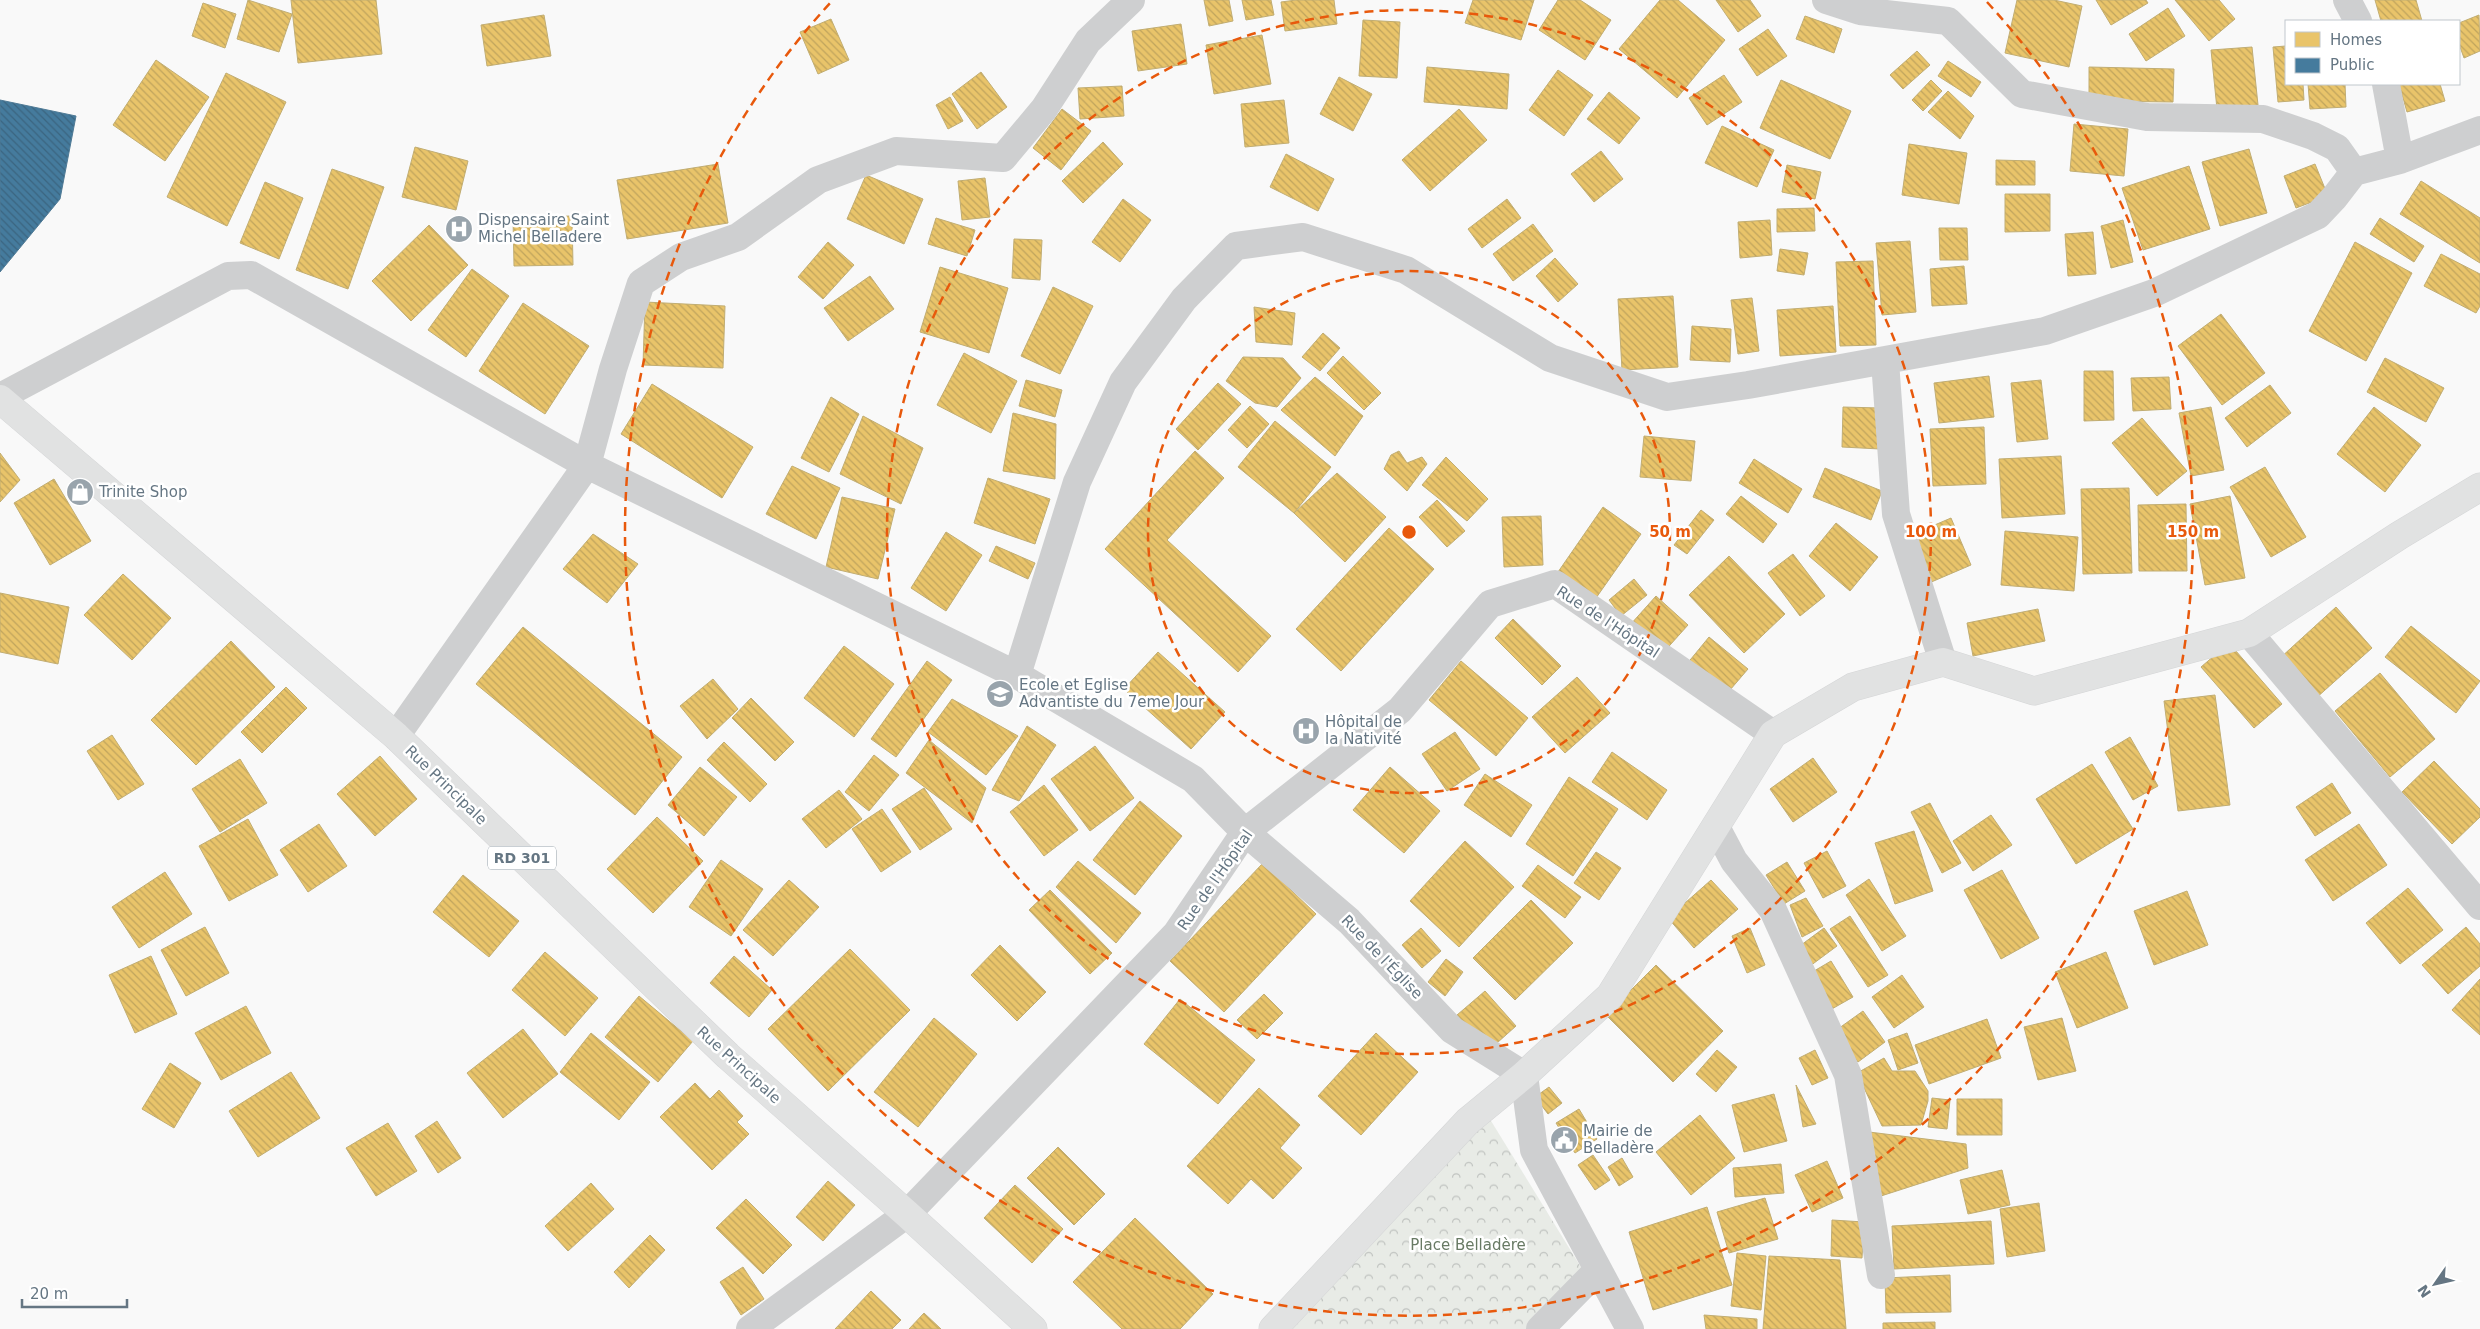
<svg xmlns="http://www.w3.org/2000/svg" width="2480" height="1329" viewBox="0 0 2480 1329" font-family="'DejaVu Sans',sans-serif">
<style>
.forest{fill:url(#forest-crowns)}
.homes{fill:url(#homes-back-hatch);stroke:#c1ad72}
.public{fill:url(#public-back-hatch);stroke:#4f7a95}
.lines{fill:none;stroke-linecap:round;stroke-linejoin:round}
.secondary-casing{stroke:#d5d6d7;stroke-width:29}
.primary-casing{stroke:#d5d6d7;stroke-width:29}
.street{stroke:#cecfd0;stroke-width:28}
.secondary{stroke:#e1e2e2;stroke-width:28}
.primary{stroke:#e1e2e2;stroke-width:28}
.ring{fill:none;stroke:#e8590c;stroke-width:2.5;stroke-dasharray:9 6}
.labels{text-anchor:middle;stroke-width:5;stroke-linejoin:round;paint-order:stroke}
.shield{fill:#fff;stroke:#939fa8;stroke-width:1}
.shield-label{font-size:14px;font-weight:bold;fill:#657683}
.poi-label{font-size:15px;fill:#657683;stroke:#fff;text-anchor:start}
.street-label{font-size:15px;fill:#657683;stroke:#fff}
.park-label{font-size:15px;fill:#687a64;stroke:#fff}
.centre{fill:#e8590c;stroke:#fff;stroke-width:2.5}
.ring-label{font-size:15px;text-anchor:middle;font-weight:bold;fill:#e8590c;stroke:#fff;stroke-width:5;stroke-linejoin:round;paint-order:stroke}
</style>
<defs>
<pattern id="forest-crowns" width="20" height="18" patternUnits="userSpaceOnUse" patternTransform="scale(1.25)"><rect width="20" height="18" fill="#e8ebe6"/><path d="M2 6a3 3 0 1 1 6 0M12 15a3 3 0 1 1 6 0" fill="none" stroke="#c0c3c0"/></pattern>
<pattern id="homes-back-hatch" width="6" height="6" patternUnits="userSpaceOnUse" patternTransform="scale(1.25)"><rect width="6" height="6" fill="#e9c46a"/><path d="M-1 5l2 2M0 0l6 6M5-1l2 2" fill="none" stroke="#c0a45d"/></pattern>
<pattern id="public-back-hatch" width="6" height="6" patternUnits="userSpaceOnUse" patternTransform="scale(1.25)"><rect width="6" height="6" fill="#457b9d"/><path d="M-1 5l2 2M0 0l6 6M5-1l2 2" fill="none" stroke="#3b6580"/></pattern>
</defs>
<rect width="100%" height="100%" fill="#f9f9f9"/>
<path class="forest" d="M1488 1116 1595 1290 1559 1329H1284Z"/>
<path class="homes" d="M248 0 292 14 279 52 237 39Z
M291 0H376L382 54 298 63Z
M1204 0H1229L1233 21 1209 26Z
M1242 0H1271L1274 15 1246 20Z
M1296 0H1334L1337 24 1285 31 1281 2Z
M1473 0H1534L1521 40 1465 23Z
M1558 0H1580L1611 20 1585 60 1539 30Z
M1660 0H1678L1725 40 1677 98 1619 49Z
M1716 0H1750L1761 16 1738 32Z
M2017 0H2054L2082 6 2069 67 2005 53Z
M2096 0H2146L2148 3 2111 25Z
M2175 0H2219L2235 19 2209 41Z
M2375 0H2416L2422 21H2381Z
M203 3 236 14 225 48 192 36Z
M2168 8 2185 36 2146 61 2129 34Z
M544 15 551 56 487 66 481 25Z
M2479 15 2480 51 2464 58 2459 44V23Z
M1805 16 1842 29 1834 53 1796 39Z
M831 19 849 60 818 74 800 32Z
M1363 20 1400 22 1397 78 1359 76Z
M1181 24 1187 64 1138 71 1132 31Z
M1768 29 1787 56 1757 76 1739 49Z
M1262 35 1271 84 1214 94 1206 45Z
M2286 46V84H2303L2304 100 2278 102 2273 47Z
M2252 47 2258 105 2217 109 2211 50Z
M1917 51 1930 65 1903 89 1890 75Z
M156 60 209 97 165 161 113 125Z
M1948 61 1981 82 1971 97 1938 76Z
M1427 67 1509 74 1507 109 1424 102Z
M2089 67 2174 69 2173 102 2089 101Z
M1558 70 1593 95 1564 136 1529 110Z
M981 72 1007 107 977 129 952 94Z
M226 73 286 102 227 226 167 197Z
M1724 75 1742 102 1707 125 1689 98Z
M1339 77 1372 94 1353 131 1320 114Z
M1781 80 1851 111 1830 159 1760 128Z
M1931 80 1942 91 1923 111 1912 100Z
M2308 84H2345L2346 107 2310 109Z
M2399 84H2440L2445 101 2407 112Z
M1122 86 1124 116 1080 119 1078 88Z
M1948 91 1974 116 1960 139 1928 112Z
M1609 92 1640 118 1619 144 1587 119Z
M950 97 963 121 948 129 936 105Z
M1284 100 1289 143 1245 147 1241 104Z
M1062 109 1091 131 1061 170 1033 148Z
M1459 109 1487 140 1430 191 1402 160Z
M2074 124 2128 129 2124 176 2070 171Z
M1722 126 1774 150 1757 187 1705 163Z
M1103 142 1123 164 1083 203 1062 181Z
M1909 144 1967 153 1959 204 1902 195Z
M415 147 468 161 456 210 402 197Z
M2249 149 2267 213 2220 226 2202 162Z
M1601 151 1623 179 1594 202 1571 174Z
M1286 154 1334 179 1318 211 1270 187Z
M1996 160 2035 161V185H1996Z
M718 164 728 223 627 239 617 180Z
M2315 164 2328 196 2296 208 2284 176Z
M1787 165 1821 172 1815 199 1782 192Z
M2189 166 2210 229 2143 250 2122 188Z
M332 169 384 187 348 289 296 270Z
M866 175 923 199 904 244 847 219Z
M985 178 990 217 962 220 958 181Z
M2421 181 2480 218V263L2400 214Z
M265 182 303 198 279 259 240 243Z
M2005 194H2050V231L2005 232Z
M1123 199 1151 220 1120 262 1092 242Z
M1507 199 1521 218 1482 248 1468 229Z
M1814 208 1815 231 1777 232V209Z
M572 216 573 265 514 266 513 217Z
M936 218 975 230 967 256 928 244Z
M2380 218 2424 246 2414 262 2370 234Z
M1770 220 1772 255 1740 258 1738 222Z
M2123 220 2133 262 2111 268 2101 226Z
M1533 224 1553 251 1513 281 1493 254Z
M429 225 468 265 411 321 372 281Z
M1939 228H1967L1968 260H1940Z
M2093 232 2096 274 2068 276 2065 234Z
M1014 239 1042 240 1040 280 1012 278Z
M1910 241 1916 312 1882 315 1876 243Z
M828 242 854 265 823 299 798 277Z
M2355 242 2412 273 2366 361 2309 331Z
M1780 249 1808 253 1804 275 1777 271Z
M2441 254 2480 274V306L2476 313 2424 286Z
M1555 258 1578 284 1558 302 1536 276Z
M1873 261 1876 345 1840 346 1836 262Z
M1964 266 1967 304 1932 306 1930 269Z
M940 267 1008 288 989 353 920 332Z
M472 269 509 296 466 357 428 330Z
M870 276 894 309 848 341 824 308Z
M1053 287 1093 306 1060 374 1021 356Z
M1673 296 1678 367 1622 370 1618 299Z
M1752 298 1759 351 1738 354 1731 300Z
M645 302 725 306 723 368 643 365Z
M523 303 589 346 545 414 479 371Z
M1833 306 1836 352 1780 356 1777 310Z
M1254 307 1295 313 1292 345 1256 342Z
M2221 314 2265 373 2222 405 2178 346Z
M1692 326 1731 329 1730 362 1690 360Z
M1323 333 1340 348 1320 371 1302 357Z
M964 353 1017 381 991 433 937 405Z
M1343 356 1381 393 1364 410 1327 373Z
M1243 357 1283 358 1301 378 1277 407 1255 403 1226 381Z
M2385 358 2444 388 2426 422 2367 392Z
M2084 371H2113L2114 420 2084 421Z
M1989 376 1994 417 1939 423 1934 383Z
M1315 377 1363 416 1335 456 1281 410Z
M2169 377 2171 409 2133 411 2131 378Z
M1026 380 1062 390 1055 417 1019 406Z
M2041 380 2048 439 2017 442 2011 383Z
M1218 383 1241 404 1198 450 1176 429Z
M652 384 753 447 722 498 621 434Z
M2270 385 2291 413 2247 447 2225 418Z
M831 397 859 414 829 472 801 458Z
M1250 406 1269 424 1247 448 1228 430Z
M1843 407 1880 408V449L1842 447Z
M2211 407 2224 470 2191 476 2179 413Z
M2374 407 2421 445 2385 492 2337 454Z
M1013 413 1056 424 1055 479 1003 471Z
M863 416 923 448 901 504 840 474Z
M2142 418 2187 471 2157 496 2112 443Z
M1275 421 1331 467 1294 513 1238 467Z
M1984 427 1986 484 1933 486 1930 429Z
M1644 436 1695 441 1691 481 1640 477Z
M1195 451 1224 478 1167 540 1271 636 1238 672 1105 549Z
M1399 451 1407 463 1422 457 1427 464 1407 491 1384 469 1391 455Z
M0 453 20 480 0 502Z
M2061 456 2065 514 2002 518 1999 459Z
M1446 457 1488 499 1467 521 1422 485Z
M1754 459 1802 489 1788 513 1739 483Z
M792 466 840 488 816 539 766 514Z
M2265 467 2306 537 2271 557 2230 487Z
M1825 468 1882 491 1871 520 1813 497Z
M1337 473 1386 517 1345 562 1294 513Z
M988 478 1050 499 1035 544 974 523Z
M54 479 91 541 50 565 14 503Z
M2129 488 2132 573 2083 574 2081 489Z
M1741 496 1777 524 1763 543 1726 514Z
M2230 496 2245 578 2205 585 2190 504Z
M842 497 895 509 878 579 826 567Z
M1437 500 1465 531 1447 547 1419 517Z
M2186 504 2187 571H2139L2138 505Z
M1603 507 1641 534 1596 598 1558 572Z
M1701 510 1714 520 1687 554 1674 545Z
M1541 516 1543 565 1504 567 1502 517Z
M1951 518 1971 565 1929 583 1909 536Z
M1836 523 1878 557 1850 591 1809 556Z
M1389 528 1434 569 1341 671 1296 629Z
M2005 531 2078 537 2074 591 2001 585Z
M946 532 982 555 946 611 911 588Z
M593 534 638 564 607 603 563 569Z
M996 546 1035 563 1028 579 989 561Z
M1793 554 1825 596 1800 616 1768 573Z
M1729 556 1785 614 1744 653 1689 595Z
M123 574 171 618 132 660 84 615Z
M1634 579 1647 595 1621 616 1609 600Z
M0 593 69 607 58 664 0 652Z
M1656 596 1688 625 1662 654 1630 625Z
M2336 607 2372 648 2315 699 2279 659Z
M2038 609 2045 641 1973 656 1967 623Z
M1513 619 1561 666 1542 685 1495 638Z
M2411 626 2480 681 2456 713 2385 657Z
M523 627 682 757 635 815 476 684Z
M1709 637 1748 669 1724 697 1686 665Z
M231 641 275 687 196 765 151 720Z
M2229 643 2282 704 2254 728 2201 667Z
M844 646 894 684 854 737 804 698Z
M1158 652 1225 712 1191 749 1124 689Z
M927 661 952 680 896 757 871 739Z
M1461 661 1528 718 1496 756 1429 700Z
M2380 673 2435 739 2390 777 2335 711Z
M1577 677 1610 713 1565 753 1532 717Z
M713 679 738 709 707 739 680 706Z
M286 687 307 708 262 753 241 732Z
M2215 695 2230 805 2178 811 2164 701Z
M751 698 794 742 775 761 732 718Z
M952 699 1018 736 986 775 928 732Z
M1027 726 1056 745 1019 801 992 790Z
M1455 732 1480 769 1447 791 1422 754Z
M112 735 144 784 118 800 87 751Z
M2130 737 2158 786 2133 800 2105 752Z
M929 740 986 788 972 823 906 773Z
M724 742 767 784 750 802 707 760Z
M1095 746 1134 798 1090 831 1051 779Z
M1612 752 1667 790 1647 820 1592 782Z
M874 755 899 775 869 811 845 792Z
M380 756 417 799 375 836 337 794Z
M1813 758 1837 792 1793 822 1770 789Z
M240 759 267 803 220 832 192 789Z
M2434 761 2480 809V817L2452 844 2402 792Z
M2092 764 2133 829 2076 864 2036 799Z
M700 767 737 797 704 836 668 805Z
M1390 767 1440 811 1404 853 1353 810Z
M1485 774 1532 805 1511 837 1464 805Z
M1569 777 1618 809 1573 876 1526 844Z
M2332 783 2351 813 2315 836 2296 807Z
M1044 785 1078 830 1044 856 1010 812Z
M924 788 952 829 920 850 892 809Z
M839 790 862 819 826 848 802 819Z
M1140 801 1182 836 1135 895 1093 860Z
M1930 803 1961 863 1942 873 1911 812Z
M882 809 911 852 881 872 852 829Z
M1991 815 2012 845 1973 871 1953 841Z
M657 817 703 861 653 913 607 869Z
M248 819 278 875 229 901 199 846Z
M319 824 347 866 308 892 280 850Z
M2359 824 2387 865 2333 901 2305 860Z
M1914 831 1933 891 1895 904 1875 843Z
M1465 841 1514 887 1459 947 1410 901Z
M1827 851 1846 886 1823 898 1804 863Z
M1596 852 1621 868 1599 900 1574 883Z
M721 860 763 889 731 936 689 907Z
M1078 861 1141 913 1116 943 1056 887Z
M1787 862 1805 891 1784 904 1766 875Z
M1263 863 1316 914 1224 1012 1170 961Z
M1538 865 1581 897 1565 918 1522 886Z
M2002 870 2039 938 2001 959 1964 890Z
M165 872 192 914 139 948 112 907Z
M463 875 519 921 489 957 433 912Z
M1869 879 1906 936 1882 951 1846 895Z
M789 880 819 907 773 956 743 930Z
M1711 880 1738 909 1694 948 1668 918Z
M2408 888 2443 930 2400 964 2366 923Z
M1050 890 1112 953 1090 974 1029 910Z
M2187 891 2208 945 2154 965 2134 911Z
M1806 898 1823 926 1802 937 1790 905Z
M1531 900 1573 943 1515 1000 1473 958Z
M1850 916 1888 975 1868 987 1830 929Z
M205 927 229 973 186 996 161 950Z
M2466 927 2480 944V966L2448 994 2422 965Z
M1421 928 1441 951 1422 968 1402 945Z
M1750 928 1765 965 1747 973 1732 936Z
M1824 928 1837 946 1806 969 1793 951Z
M1000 945 1046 992 1017 1021 971 975Z
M850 949 910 1010 828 1091 768 1029Z
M545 952 598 998 565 1036 512 990Z
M2106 952 2128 1008 2077 1028 2055 972Z
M151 956 177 1014 135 1033 109 975Z
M734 956 772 990 749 1017 710 983Z
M1446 959 1463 972 1445 996 1428 982Z
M1831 961 1853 997 1830 1010 1809 974Z
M1656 965 1723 1031 1673 1082 1606 1015Z
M1902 975 1924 1007 1894 1028 1872 997Z
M2480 979V1035L2452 1010Z
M1485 991 1516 1026 1488 1051 1457 1015Z
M1264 994 1283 1013 1257 1039 1237 1020Z
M639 996 693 1041 658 1082 605 1037Z
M1180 999 1255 1060 1218 1104 1144 1044Z
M246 1006 271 1053 221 1080 195 1033Z
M1863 1011 1885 1042 1858 1062 1835 1031Z
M934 1018 977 1054 918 1127 874 1092Z
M2062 1018 2076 1071 2038 1080 2024 1027Z
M1987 1019 2001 1058 1929 1084 1915 1045Z
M523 1029 558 1074 503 1118 467 1073Z
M591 1033 650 1082 619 1120 560 1072Z
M1376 1033 1418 1072 1361 1135 1318 1096Z
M1907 1033 1918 1063 1898 1070 1888 1040Z
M1717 1050 1737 1067 1716 1092 1696 1074Z
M1815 1050 1828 1078 1812 1085 1799 1058Z
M1884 1058 1892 1071H1915L1928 1091V1101L1921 1125 1882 1126 1857 1073Z
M170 1063 201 1083 174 1128 142 1109Z
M291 1072 320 1118 258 1157 229 1111Z
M695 1083 710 1099 719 1090 743 1116 737 1122 749 1134 712 1170 660 1117Z
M1796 1085 1816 1124 1803 1127Z
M1549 1087 1562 1103 1548 1114 1535 1097Z
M1259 1088 1300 1125 1280 1148 1302 1168 1273 1199 1251 1179 1228 1204 1187 1166Z
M1774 1094 1787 1141 1744 1152 1732 1105Z
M1932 1098 1950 1100 1947 1129 1928 1127Z
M1957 1099H2002V1135H1957Z
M1579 1109 1597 1139 1575 1153 1556 1123Z
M1700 1115 1735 1158 1691 1195 1656 1152Z
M437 1121 461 1158 438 1173 415 1136Z
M388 1123 417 1171 376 1196 346 1148Z
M1869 1132 1966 1144 1968 1168 1881 1196Z
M1058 1147 1105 1194 1074 1225 1027 1178Z
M1593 1155 1610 1180 1595 1190 1578 1165Z
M1622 1158 1633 1177 1619 1186 1608 1167Z
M1827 1161 1843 1198 1812 1212 1795 1175Z
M1781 1164 1784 1193 1735 1197 1733 1168Z
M2002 1170 2010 1205 1968 1214 1960 1180Z
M828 1181 855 1205 823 1241 796 1217Z
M591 1183 614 1209 568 1251 545 1226Z
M1015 1185 1063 1229 1032 1263 984 1218Z
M1765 1198 1778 1239 1729 1253 1717 1212Z
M746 1199 792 1245 763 1274 716 1228Z
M2039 1203 2045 1251 2007 1257 2000 1209Z
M1707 1207 1732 1285 1653 1310 1629 1232Z
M1135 1218 1213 1294 1180 1329H1122L1073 1282Z
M1832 1220 1864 1222 1862 1258 1831 1256Z
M1991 1221 1994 1264 1894 1269 1892 1226Z
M650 1235 665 1250 629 1288 614 1272Z
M1737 1253 1766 1256 1761 1310 1731 1306Z
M1769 1256 1840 1260 1846 1329H1763Z
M743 1267 764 1299 741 1315 720 1282Z
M1950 1275 1951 1312 1886 1313 1885 1278Z
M871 1291 901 1320 892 1329H835Z
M924 1313 941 1329H909Z
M1704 1315 1757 1319V1329H1706Z
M1935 1322V1329H1883V1323Z"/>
<path class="public" d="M0 100 76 116 60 199 0 272Z"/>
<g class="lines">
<g class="secondary-casing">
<path id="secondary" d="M1273 1329 1468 1121 1524 1075 1610 996 1773 734 1853 687 1943 662 2034 691 2249 633 2400 535 2480 487"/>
</g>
<g class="primary-casing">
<path id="primary" d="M0 399 396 736 728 1056 907 1214 1033 1329"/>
</g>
<path class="street" d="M1826 0 1860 11 1948 21 2022 94 2147 117 2263 119 2313 136 2337 148 2354 172
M2347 0 2358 21
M2386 84 2400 160
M1885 361 1896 514 1943 662
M0 397 228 276 251 275 587 465 1017 675 1193 779 1245 832 1349 921 1452 1030 1524 1075 1534 1150 1630 1329
M2249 633 2480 906
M1017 675 1077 482 1123 382 1184 299 1236 246 1303 237 1406 270 1550 358 1667 397 1748 385 2045 331 2154 293 2318 215 2334 198 2354 172 2400 160 2480 130
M396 736 587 465 613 369 641 283 681 257 738 237 818 180 896 151 1003 158 1044 109 1088 41 1131 0
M1716 827 1734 861 1773 910 1848 1075 1881 1275
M750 1329 907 1214 1176 934 1245 832 1400 710 1490 604 1555 584 1773 734
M1540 1329 1598 1270"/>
<use href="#secondary" class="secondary"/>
<use href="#primary" class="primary"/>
</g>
<g class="ring">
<circle cx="1409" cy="532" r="261"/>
<circle cx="1409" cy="532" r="522"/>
<path d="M1987 2A784 784 0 1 1 831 2"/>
</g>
<defs>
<g id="hospital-disc" transform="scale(1.4375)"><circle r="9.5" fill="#99a4ac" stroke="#fff"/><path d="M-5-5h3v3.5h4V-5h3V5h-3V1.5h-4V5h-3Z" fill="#fff"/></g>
<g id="shop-disc" transform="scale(1.4375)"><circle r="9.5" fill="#99a4ac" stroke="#fff"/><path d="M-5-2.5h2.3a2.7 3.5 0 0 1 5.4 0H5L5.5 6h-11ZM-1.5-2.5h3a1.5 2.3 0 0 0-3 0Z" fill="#fff"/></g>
<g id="school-disc" transform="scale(1.4375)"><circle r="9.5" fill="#99a4ac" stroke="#fff"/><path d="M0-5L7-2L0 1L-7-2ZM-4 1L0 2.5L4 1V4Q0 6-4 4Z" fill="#fff"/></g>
<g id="civic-disc" transform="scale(1.4375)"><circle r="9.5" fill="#99a4ac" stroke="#fff"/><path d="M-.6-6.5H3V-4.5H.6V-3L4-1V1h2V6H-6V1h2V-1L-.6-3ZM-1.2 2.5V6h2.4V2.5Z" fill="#fff"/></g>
</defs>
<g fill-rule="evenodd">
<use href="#hospital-disc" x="459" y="229"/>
<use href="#shop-disc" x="80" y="492"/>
<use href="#school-disc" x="1000" y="694"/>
<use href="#hospital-disc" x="1306" y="731"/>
<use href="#civic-disc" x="1564" y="1140"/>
</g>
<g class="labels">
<rect class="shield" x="488" y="846.5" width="68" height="23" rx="4"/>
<g class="shield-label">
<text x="522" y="863">RD 301</text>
</g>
<g class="poi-label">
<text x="478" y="225">Dispensaire Saint<tspan x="478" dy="17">Michel Belladere</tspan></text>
<text x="99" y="497">Trinite Shop</text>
<text x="1019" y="690">Ecole et Eglise<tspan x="1019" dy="17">Advantiste du 7eme Jour</tspan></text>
<text x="1325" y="727">Hôpital de<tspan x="1325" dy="17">la Nativité</tspan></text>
<text x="1583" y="1136">Mairie de<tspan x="1583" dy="17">Belladère</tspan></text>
</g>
<g class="street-label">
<text transform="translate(1608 622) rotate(33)" y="5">Rue de l'Hôpital</text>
<text transform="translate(446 785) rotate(44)" y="5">Rue Principale</text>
<text transform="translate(1215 880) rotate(-55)" y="5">Rue de l'Hôpital</text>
<text transform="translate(1382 957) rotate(46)" y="5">Rue de l'Église</text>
<text transform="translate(739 1065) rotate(42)" y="5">Rue Principale</text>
</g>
<g class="park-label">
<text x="1468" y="1250">Place Belladère</text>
</g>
</g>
<circle cx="1409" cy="532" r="8" class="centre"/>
<g class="ring-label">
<text x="1670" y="537">50 m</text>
<text x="1931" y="537">100 m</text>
<text x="2193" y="537">150 m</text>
</g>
<rect x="2285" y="20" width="175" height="65" fill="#ffffff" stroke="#c1c8cd"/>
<rect x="2295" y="32" width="25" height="15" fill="#e9c46a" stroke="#c1c8cd"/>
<text x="2330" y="45" font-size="15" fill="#657683">Homes</text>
<rect x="2295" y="58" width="25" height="15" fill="#457b9d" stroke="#c1c8cd"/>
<text x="2330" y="70" font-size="15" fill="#657683">Public</text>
<g transform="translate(2435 1284) rotate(236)" stroke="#ffffff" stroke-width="4" paint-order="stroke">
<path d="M0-4L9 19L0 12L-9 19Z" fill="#657683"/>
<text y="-8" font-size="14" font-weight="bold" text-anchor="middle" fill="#657683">N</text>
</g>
<path d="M22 1299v8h105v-8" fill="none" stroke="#657683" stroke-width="2.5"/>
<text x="30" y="1299" font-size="15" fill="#657683" stroke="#ffffff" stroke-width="4" paint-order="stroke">20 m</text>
</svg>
